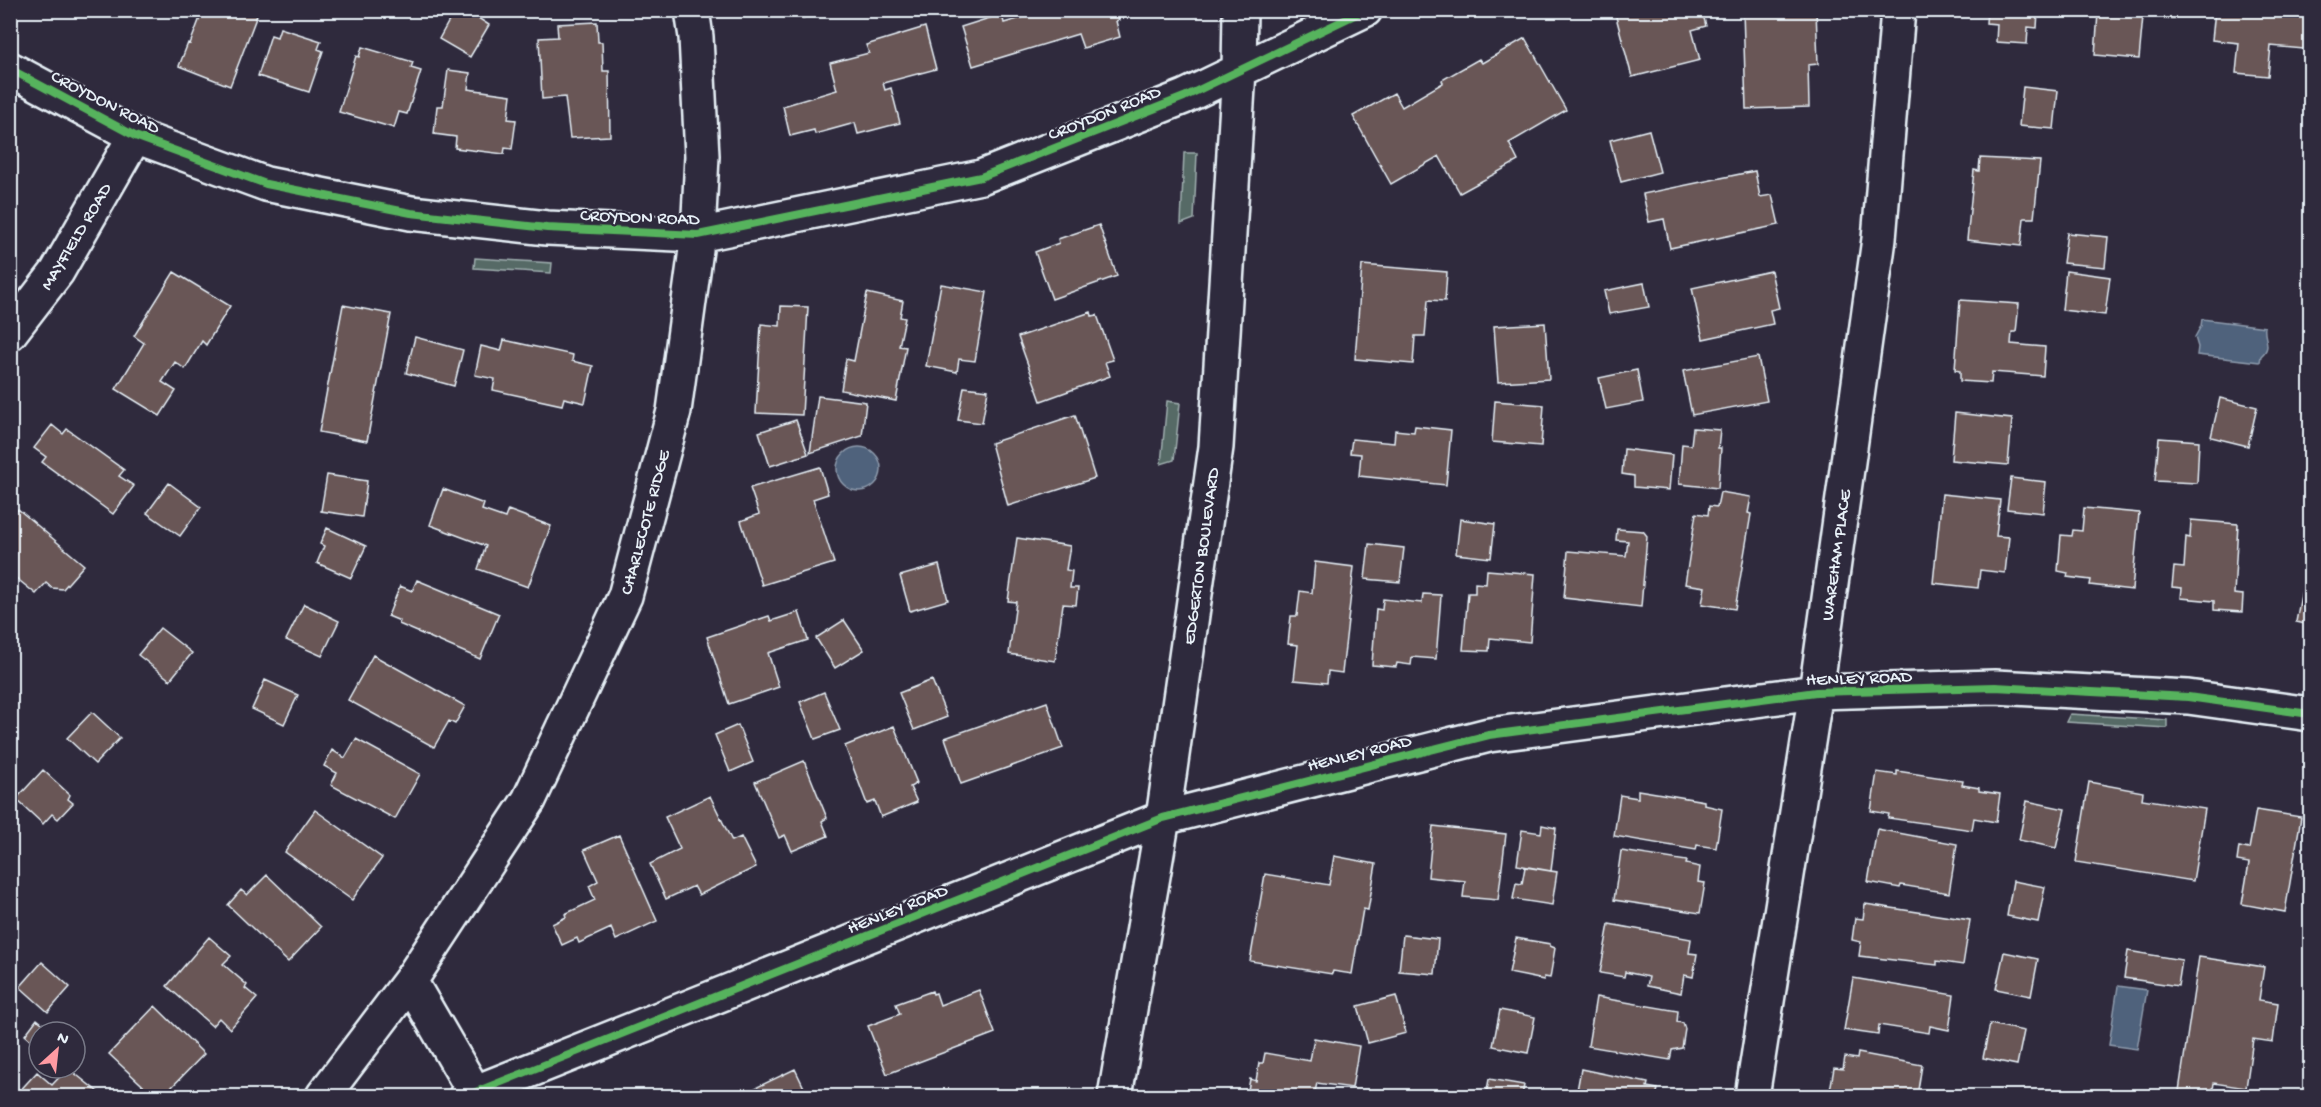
<svg xmlns="http://www.w3.org/2000/svg" width="2321" height="1107" viewBox="0 0 2321 1107" font-family="'Gochi Hand',sans-serif">
<style>
.green{fill:#566b66;stroke:#9faeaf;stroke-width:1.5}
.water{fill:#50627b;stroke:#8d9bad;stroke-width:1.5}
.building{fill:#695757;stroke:#e8f1f8;stroke-width:1.5}
.lines{fill:none;stroke-linecap:round;stroke-linejoin:round}
.minor-casing{stroke:#e8f1f8;stroke-width:38}
.minor{stroke:#2f2a3d;stroke-width:33}
.cycleway-casing{stroke:#2f2a3d;stroke-width:11}
.cycleway{stroke:#56b35d;stroke-width:8}
.labels{text-anchor:middle;stroke-width:4.5;stroke-linejoin:round;paint-order:stroke}
.street-label{font-size:18px;fill:#e8f1f8;stroke:#2f2a3d}
</style>
<rect width="100%" height="100%" fill="#2f2a3d"/>
<filter id="ink" filterUnits="userSpaceOnUse"><feTurbulence type="fractalNoise" baseFrequency=".0167" numOctaves="2"/><feDisplacementMap in="SourceGraphic" scale="12" xChannelSelector="R" yChannelSelector="G"/><feConvolveMatrix kernelMatrix="1 2 1 2 8 2 1 2 1" color-interpolation-filters="sRGB"/></filter>
<g filter="url(#ink)">
<path class="green" d="M1184 153H1197L1194 219 1181 224Z
M475 258 552 263 551 273 474 268Z
M1167 401 1180 403 1174 460 1161 464Z
M2070 714 2167 720V728L2066 722Z"/>
<path class="water" d="M2202 319 2265 327C2263 339 2273 346 2261 356L2260 362 2197 355 2198 347 2195 337 2201 326Z
M837 469a22 22 0 1 1 44 0a22 22 0 1 1-44 0Z
M2118 986 2147 990 2137 1049 2109 1045Z"/>
<path class="building" d="M203 10H259L230 86 179 66 188 43 190 44Z
M455 10H466L489 25 470 57 439 39Z
M801 10H826L803 18Z
M1034 10H1116L1119 20 1116 21 1120 37 1083 48 1078 34 973 66 961 27 1002 14 1004 23 1035 14Z
M1625 10H1702L1706 26 1692 30 1700 60 1632 77 1615 13Z
M1743 10H1816L1818 64 1808 65 1809 107 1746 109Z
M1987 10H2050L2038 11 2037 28 2028 27 2027 44 1996 42 1997 24 1986 23Z
M2108 10H2175V19L2143 16 2139 59 2095 55 2098 13 2108 14Z
M2215 10H2308L2304 49 2271 46 2268 76 2236 73 2239 43 2212 40Z
M597 22 598 42H602L603 71H609L610 136 570 138 565 97 542 99 539 38 558 37 557 24Z
M925 27 936 69 883 83 885 90 891 88 900 123 858 134 855 123 815 134 814 130 790 136 783 106 837 90 830 63 869 53 866 45Z
M280 28 321 41 318 49 323 51 309 92 258 76 271 35 277 37Z
M1525 38 1566 110 1509 143 1518 161 1460 193 1439 156 1391 184 1353 116 1394 93 1402 107 1443 83 1442 80 1479 59 1482 63Z
M362 47 413 62 411 68 421 71 407 114 399 112 394 128 339 112 356 56 359 57Z
M448 70 470 73 468 89 511 95 508 119 516 120 512 149 505 148 504 154 455 148 456 137 434 134 437 106H443Z
M2023 87 2058 91 2054 129 2019 126Z
M1649 130 1660 172 1621 182 1610 140Z
M1980 158 2040 161 2034 218H2024L2021 246 1967 240 1974 170 1979 171Z
M1755 171 1760 197 1772 195 1779 225 1670 248 1664 219 1649 222 1643 194Z
M1099 225 1117 276 1052 299 1035 252 1059 243 1058 239Z
M2067 233 2108 237 2105 267 2063 263Z
M1362 265 1447 272 1445 301 1428 300 1425 336H1415L1413 364 1355 359Z
M1771 271 1779 308 1770 310 1773 324 1703 339 1692 288Z
M2066 271 2110 277 2105 315 2062 310Z
M174 272 230 306 206 345 202 341 185 369 175 362 162 382 176 391 160 416 116 389 144 343 134 336Z
M1644 283 1649 307 1609 314 1604 291Z
M941 284 987 292 975 361 959 359 957 372 926 366Z
M867 293 903 301 900 317 905 318 899 346 906 347 896 401 841 390 846 359 854 361Z
M1960 300 2019 304 2016 332H2012L2011 344 2045 347 2043 376 1992 372 1991 383 1960 381V371L1955 370Z
M343 305 391 314 367 441 319 432Z
M781 306 808 307 802 415 756 413 761 324 780 326Z
M1091 312 1092 316 1097 315 1113 360 1105 362 1110 376 1041 401 1018 337Z
M1545 323 1549 379 1498 382 1494 326Z
M415 337 463 350 454 386 406 373Z
M504 340 573 355 572 361 593 366 585 403 564 398 562 405 493 390 495 379 475 375 481 346 501 351Z
M1758 357 1767 401 1692 415 1683 371Z
M1637 370 1643 402 1606 409 1599 378Z
M964 387 988 390 982 423 958 420Z
M818 396 866 402 862 436 810 453Z
M2220 398 2257 407 2248 446 2211 437Z
M1495 401 1544 405 1541 446 1492 442Z
M1955 413 2012 419 2008 465 1951 460Z
M1075 415 1095 478 1008 506 991 443Z
M796 420 808 454 770 466 759 432Z
M52 425 63 434 67 429 124 470 119 476 134 486 113 514 42 462 46 457 34 448Z
M1415 426 1451 430 1446 485 1359 476 1361 454 1350 453 1352 439 1394 443 1395 430 1414 432Z
M1693 428 1720 430 1718 448H1721L1718 488 1679 484 1682 444 1691 445Z
M2159 438 2199 441 2197 483 2155 481Z
M1624 449 1672 455 1669 490 1634 487V476L1622 474Z
M820 467 828 494 813 499 834 563 762 585 741 521 759 514 750 488Z
M327 475 367 481 362 517 321 511Z
M2011 478 2046 482 2043 513 2007 509Z
M169 483 201 507 180 536 147 513Z
M443 489 484 504 482 510 505 518 508 510 551 526 528 587 478 569 486 546 430 525Z
M1720 492 1751 497 1748 513 1751 514 1735 609 1702 604 1705 587 1685 584 1696 513 1708 515 1709 506 1717 507Z
M1942 494 2000 500 1996 536 2009 537 2005 573 1980 570 1978 588 1933 583Z
M2084 508 2139 513 2132 590 2090 585 2091 580 2067 577 2068 573 2058 571 2061 535 2072 536 2073 530 2082 531Z
M18 509 84 565 63 589 52 588 46 583 36 594 10 573V519Z
M1460 519 1495 524 1491 558 1456 554Z
M2191 520 2238 524 2234 594 2243 595 2242 612 2214 610V601L2181 598 2182 588 2172 587 2174 567 2184 568 2186 537 2190 538Z
M327 528 366 546 351 578 317 563 324 546 320 544Z
M1617 529 1643 531 1647 536 1641 607 1564 598 1568 551 1626 556 1628 541 1616 540Z
M1017 538 1070 546 1066 570 1072 571 1070 588H1078L1076 605 1063 604 1055 661 1009 654 1016 602 1008 601Z
M1369 544 1404 548 1400 582 1365 579Z
M1315 562 1354 567 1342 673 1328 671 1327 683 1294 680 1298 645 1288 644 1291 616H1297L1300 591 1312 593Z
M939 565 948 600 910 611 900 576Z
M2310 566V625L2296 622 2302 590H2305Z
M1487 570 1535 574 1530 642 1490 638 1489 651 1463 650 1468 593H1475V583L1486 584Z
M417 580 499 614 480 659 399 624 400 621 388 616 400 586 412 591Z
M1423 594 1441 595 1436 659 1412 657 1411 665 1397 663 1396 667 1372 665 1376 609 1382 610 1383 599 1422 603Z
M304 604 339 621 322 656 286 640Z
M799 612 808 640 768 653 779 687 729 704 707 637 769 616 771 621Z
M844 620 864 650 835 668 816 638Z
M160 628 192 653 170 680 138 655Z
M373 655 465 706 455 724 449 721 434 747 348 700Z
M265 680 298 695 284 724 252 709Z
M932 680 947 717 914 730 899 693Z
M824 692 840 730 815 739 800 702Z
M1047 702 1063 748 961 784 945 738Z
M92 712 120 738 95 764 67 738Z
M738 725 753 762 730 772 715 735Z
M894 726 917 783 910 787 917 802 881 817 875 801 867 804 845 746Z
M356 739 420 774 395 819 331 785 337 773 324 766 332 750 345 758Z
M804 761 827 818 822 821 828 836 792 851 785 835 779 838 755 782Z
M43 770 70 795 68 799 73 803 58 819 52 814 43 824 16 799Z
M1897 771 1963 781 1962 785 1979 788V791L2000 794 1996 822 1974 818 1972 830 1888 818 1889 814 1871 811 1877 772 1897 775Z
M2089 782 2143 792 2142 799 2205 809 2193 881 2076 862Z
M1638 790 1704 801V805L1722 809 1716 848 1697 845 1696 850 1614 836 1620 795 1638 798Z
M710 796 732 841 741 837 756 867 699 895 694 886 666 899 650 864 680 849 665 817Z
M2027 801 2065 809 2056 848 2019 840Z
M315 810 382 858 352 900 285 852Z
M2256 810 2301 817 2285 912 2242 904 2249 863 2237 861 2239 847 2249 849Z
M1542 825 1556 828 1551 871 1517 865 1522 830 1541 833Z
M1433 826 1506 834 1498 900 1463 897 1465 881 1428 877Z
M1877 829 1957 844 1949 893 1901 885 1900 888 1868 882Z
M619 835 657 921 616 940 611 928 579 943 577 938 562 945 552 924 566 917 565 914 595 900 589 886 598 881 584 850Z
M1621 851 1687 861 1686 864 1700 867 1698 882 1705 883 1700 913 1614 900Z
M1334 856 1376 864 1368 910 1363 909 1352 974 1333 971 1332 974 1250 961 1265 874 1329 885Z
M1525 867 1557 872 1552 905 1513 899 1516 883 1522 884Z
M267 875 321 927 288 962 228 905 241 890 247 895Z
M2013 881 2045 887 2038 922 2007 916Z
M1865 904 1970 920 1963 965 1937 961V965L1859 956 1861 942 1852 940 1855 918 1863 919Z
M1609 924 1691 939 1689 953 1697 954 1693 977 1684 975 1681 993 1647 986 1649 977 1625 972 1624 977 1600 973Z
M1403 935 1438 939 1435 974 1399 971Z
M209 937 231 956 223 964 247 985 245 988 257 998 230 1029 219 1018 212 1026 167 986Z
M1516 938 1550 944V946L1555 948 1550 978 1544 977V980L1509 973Z
M2128 951 2182 960 2178 986 2124 978Z
M2004 952 2038 959 2031 996 1996 989Z
M2199 957 2264 967 2259 1000 2278 1003 2273 1042 2253 1039 2246 1088 2214 1083 2212 1096 2179 1091Z
M42 962 70 987 48 1012 20 987Z
M1853 978 1954 995 1949 1030 1930 1026 1929 1033 1879 1025 1878 1035 1844 1030Z
M979 990 995 1033 887 1074 868 1026 900 1014 896 1004 932 991 933 994 936 993 940 1005Z
M1396 996 1406 1033 1368 1043 1358 1006Z
M1596 997 1678 1011 1677 1022 1683 1023 1685 1029 1682 1048 1672 1050 1670 1060 1588 1046Z
M155 1006 204 1054 163 1096H154L109 1054Z
M1500 1010 1535 1017 1528 1053 1493 1046Z
M37 1019 53 1032H39V1047L25 1035Z
M1990 1024 2024 1031 2017 1065 1983 1058Z
M1314 1038 1359 1046 1352 1088 1317 1083 1314 1096H1247L1250 1079 1256 1081 1259 1063H1263L1265 1053 1310 1061Z
M1858 1053 1922 1065 1917 1096H1829L1834 1068 1843 1069 1845 1057 1857 1059Z
M68 1068 103 1096H15L37 1072 52 1085Z
M795 1069 808 1096H745L743 1094Z
M1581 1069 1648 1083 1647 1087 1658 1089 1656 1096H1576Z
M1489 1079 1524 1085 1522 1096H1486Z
M969 1091 996 1096H968Z"/>
<g class="lines">
<g class="minor-casing">
<path id="minor" d="M10 69 135 136 266 184 411 213 547 228 698 235 981 177 1184 97 1365 10
M10 333 57 272 135 136
M410 981 475 1093
M323 1096 410 981 529 800 625 596 674 411 698 235 702 156 696 37 692 10
M466 1096 1163 818 1489 735 1816 692 1995 687 2188 697 2310 714
M1115 1096 1163 818 1216 447 1239 71 1240 10
M1752 1096 1816 692 1879 239 1898 10"/>
</g>
<use href="#minor" class="minor"/>
<g class="cycleway-casing">
<path id="cycleway" d="M10 69 135 136 266 184 411 213 547 228 698 235 981 177 1184 97 1365 10
M466 1096 1163 818 1489 735 1816 692 1995 687 2188 697 2310 714"/>
</g>
<use href="#cycleway" class="cycleway"/>
</g>
</g>
<g class="labels">
<g class="street-label">
<text transform="translate(106 101) rotate(27)" y="6">CROYDON ROAD</text>
<text transform="translate(1104 112) rotate(-22)" y="6">CROYDON ROAD</text>
<text transform="translate(640 216) rotate(2)" y="6">CROYDON ROAD</text>
<text transform="translate(75 236) rotate(-59)" y="6">MAYFIELD ROAD</text>
<text transform="translate(644 522) rotate(-75)" y="6">CHARLECOTE RIDGE</text>
<text transform="translate(1835 555) rotate(-82)" y="6">WAREHAM PLACE</text>
<text transform="translate(1200 556) rotate(-82)" y="6">EDGERTON BOULEVARD</text>
<text transform="translate(1859 677) rotate(-2)" y="6">HENLEY ROAD</text>
<text transform="translate(1359 752) rotate(-14)" y="6">HENLEY ROAD</text>
<text transform="translate(897 908) rotate(-22)" y="6">HENLEY ROAD</text>
</g>
</g>
<rect width="2321" height="1107" fill="none" stroke="#2f2a3d" stroke-width="36"/>
<rect x="18" y="18" width="2285" height="1071" fill="none" stroke="#e8f1f8" stroke-width="2" filter="url(#ink)"/>
<g transform="translate(57 1050) rotate(27)"><circle r="28" fill="#2f2a3d" stroke="#797a88" stroke-width="1.5"/>
<path d="M0-4.5L10 22L0 15L-10 22Z" fill="#ff9aa2"/>
<text y="-9" font-size="16" font-weight="bold" text-anchor="middle" fill="#e8f1f8">N</text>
</g>
</svg>
